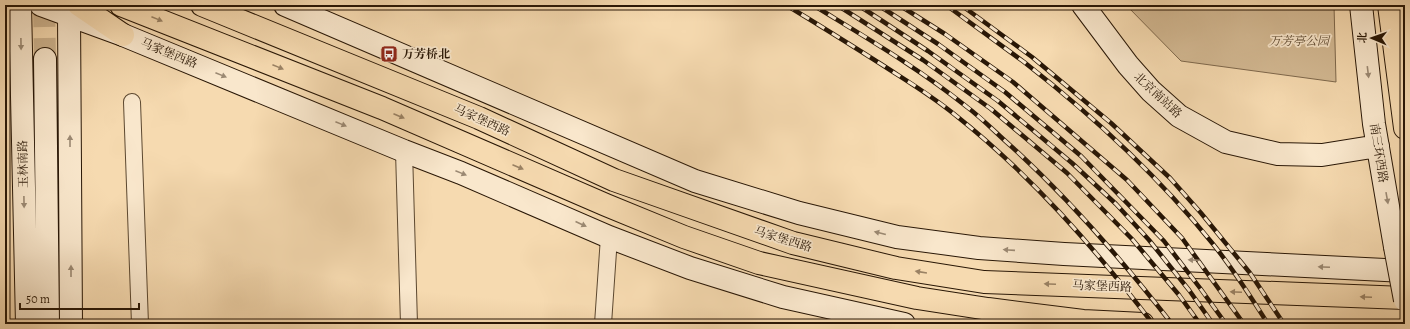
<svg xmlns="http://www.w3.org/2000/svg" width="1410" height="329" viewBox="0 0 1410 329" font-family="Alegreya,'Noto Serif SC',serif">
<style>
.green{fill:#d3b993;stroke:#7e684c}
.lines{fill:none;stroke-linecap:round;stroke-linejoin:round}
.secondary-tunnel{stroke:#cdb38e;stroke-width:22;stroke-dasharray:22 11;stroke-linecap:butt}
.street-casing{stroke:#5c4830;stroke-width:18}
.secondary-casing{stroke:#291706;stroke-width:24}
.primary-casing{stroke:#291706;stroke-width:24}
.highway-casing{stroke:#291706;stroke-width:24}
.street{stroke:#f9e7cc;stroke-width:16}
.secondary{stroke:#f9e7cc;stroke-width:22}
.primary{stroke:#f6dab0;stroke-width:22}
.highway{stroke:#f6dab0;stroke-width:22}
.rail-casing{stroke:#291706;stroke-width:4.5}
.rail{stroke:#f9e7cc;stroke-width:3;stroke-dasharray:9;stroke-linecap:butt}
.secondary-bridge-casing{stroke:#291706;stroke-width:24;stroke-linecap:butt}
.secondary-bridge{stroke:#f9e7cc;stroke-width:22}
.oneway{fill:#9a8264}
.oneway2{fill:#9b8973}
.labels{text-anchor:middle;stroke-width:3.5;stroke-linejoin:round;paint-order:stroke}
.park-label{font-size:12px;font-style:italic;fill:#5c4830;stroke:#f9e7cc}
.street-label{font-size:12px;fill:#291706;stroke:#f9e7cc}
.poi-label{font-size:12px;font-weight:bold;fill:#291706;stroke:#f9e7cc;text-anchor:start}
</style>
<rect width="100%" height="100%" fill="#f6dab0"/>
<filter id="stains"><feTurbulence type="fractalNoise" baseFrequency=".005" numOctaves="4"/><feColorMatrix values="0 0 0 0 .2 0 0 0 0 .09 0 0 0 0 .02 0 0 0 .5 -.17"/></filter>
<radialGradient id="worn" r=".72"><stop offset=".6" stop-color="#630" stop-opacity="0"/><stop offset="1" stop-color="#630" stop-opacity=".3"/></radialGradient>
<path class="green" d="M1126 5H1334L1336 82 1181 61Z"/>
<g class="lines">
<path class="secondary-tunnel" d="M44 5 45 59"/>
<g class="street-casing">
<path id="street" d="M132 102 140 324
M404 151 409 324
M603 324 609 237"/>
</g>
<g class="secondary-casing">
<path id="secondary" d="M20 5 27 324
M41 5 123 35 404 151 461 173 609 237 690 268 783 297 904 324
M285 5 695 181 799 213 897 237 979 248 1064 254 1405 271
M1083 5 1128 65 1151 91 1179 116 1226 142 1278 154 1322 155 1378 146
M1361 5 1374 124 1395 247
M69 15 71 324
M45 59 48 324"/>
</g>
<g class="primary-casing">
<path id="primary" d="M79 5 123 35
M121 5 382 108 606 205 684 237 759 263 917 298 988 309 1083 321 1143 324
M202 5 479 118 614 180 793 243 896 268 984 282 1405 298"/>
</g>
<g class="highway-casing">
<path id="highway" d="M1389 5 1405 128"/>
</g>
<use href="#street" class="street"/>
<use href="#secondary" class="secondary"/>
<use href="#primary" class="primary"/>
<use href="#highway" class="highway"/>
<g class="rail-casing">
<path id="rail" d="M786 5C819 25 851 45 884 66 907 81 932 96 954 114 1030 174 1094 247 1153 324
M813 5C865 37 920 69 967 107 983 119 997 134 1012 147 1071 201 1123 261 1172 324
M837 5 923 60 991 109 1067 173 1132 239 1179 295 1200 324
M858 5 928 51 998 101 1072 163 1116 204 1149 240 1189 290 1213 324
M878 5 938 44 1005 92 1081 156 1164 241 1200 288 1226 324
M899 5 945 34 1013 82 1127 180 1182 238 1244 324
M946 5C972 24 998 43 1024 62 1092 115 1159 177 1213 244 1233 269 1251 297 1268 324
M961 5 1032 57 1111 123 1170 178 1201 213 1250 273 1284 324"/>
</g>
<use href="#rail" class="rail"/>
<g class="secondary-bridge-casing">
<path id="secondary-bridge" d="M1395 247 1405 300"/>
</g>
<use href="#secondary-bridge" class="secondary-bridge"/>
</g>
<defs><path id="oneway-solid" d="M-6-.8H1V-3.2L6.5 0L1 3.2V.8H-6Z"/></defs>
<g class="oneway">
<use href="#oneway-solid" transform="translate(157 19) rotate(22)"/>
<use href="#oneway-solid" transform="translate(278 67) rotate(22)"/>
<use href="#oneway-solid" transform="translate(399 116) rotate(23)"/>
<use href="#oneway-solid" transform="translate(518 167) rotate(23)"/>
<use href="#oneway-solid" transform="translate(921 272) rotate(-171)"/>
<use href="#oneway-solid" transform="translate(1050 284) rotate(-178)"/>
<use href="#oneway-solid" transform="translate(1236 292) rotate(-178)"/>
<use href="#oneway-solid" transform="translate(1366 297) rotate(-178)"/>
</g>
<g class="oneway2">
<use href="#oneway-solid" transform="translate(21 44) rotate(89)"/>
<use href="#oneway-solid" transform="translate(1368 72) rotate(83)"/>
<use href="#oneway-solid" transform="translate(221 75) rotate(22)"/>
<use href="#oneway-solid" transform="translate(341 124) rotate(22)"/>
<use href="#oneway-solid" transform="translate(70 141) rotate(-90)"/>
<use href="#oneway-solid" transform="translate(461 173) rotate(22)"/>
<use href="#oneway-solid" transform="translate(1387 198) rotate(80)"/>
<use href="#oneway-solid" transform="translate(24 202) rotate(89)"/>
<use href="#oneway-solid" transform="translate(581 224) rotate(24)"/>
<use href="#oneway-solid" transform="translate(880 233) rotate(-166)"/>
<use href="#oneway-solid" transform="translate(1009 250) rotate(-176)"/>
<use href="#oneway-solid" transform="translate(1194 260) rotate(-177)"/>
<use href="#oneway-solid" transform="translate(1324 267) rotate(-177)"/>
<use href="#oneway-solid" transform="translate(71 271) rotate(-90)"/>
</g>
<defs>
<g id="bus-square" transform="scale(0.9)"><rect x="-9" y="-9" width="18" height="18" rx="4" fill="#8f2418" stroke="#f9e7cc"/><path d="M-5-6H5V4H4V6H2V4H-2V6H-4V4H-5ZM-3.5-4V0h7V-4ZM-3.5 1.2v1.5H-2V1.2ZM2 1.2v1.5H3.5V1.2Z" fill="#fff"/></g>
</defs>
<g fill-rule="evenodd">
<use href="#bus-square" x="389" y="54"/>
</g>
<g class="labels">
<g class="park-label">
<text x="1299" y="45">万芳亭公园</text>
</g>
<g class="street-label">
<text transform="translate(169 53) rotate(22)" y="4">马家堡西路</text>
<text transform="translate(1158 95) rotate(43)" y="4">北京南站路</text>
<text transform="translate(482 120) rotate(24)" y="4">马家堡西路</text>
<text transform="translate(1379 153) rotate(81)" y="4">南三环西路</text>
<text transform="translate(23 164) rotate(-91)" y="4">玉林南路</text>
<text transform="translate(783 239) rotate(17)" y="4">马家堡西路</text>
<text transform="translate(1102 286) rotate(2)" y="4">马家堡西路</text>
</g>
<g class="poi-label">
<text x="402" y="58">万芳桥北</text>
</g>
</g>
<rect width="1410" height="329" fill="none" stroke="#f6dab0" stroke-width="20"/>
<rect x="6" y="6" width="1398" height="317" fill="none" stroke="#291706" stroke-width="2"/>
<rect x="10" y="10" width="1390" height="309" fill="none" stroke="#291706"/>
<g transform="translate(1372 38) rotate(272)" stroke="#f9e7cc" stroke-width="3" paint-order="stroke">
<path d="M0-3L7 15L0 10L-7 15Z" fill="#291706"/>
<text y="-6" font-size="11" font-weight="bold" text-anchor="middle" fill="#291706">北</text>
</g>
<path d="M20 303v6h119v-6" fill="none" stroke="#291706" stroke-width="2"/>
<text x="26" y="303" font-size="12" fill="#291706" stroke="#f9e7cc" stroke-width="3" paint-order="stroke">50 m</text>
<rect width="100%" height="100%" filter="url(#stains)"/>
<rect width="100%" height="100%" fill="url(#worn)"/>
</svg>
